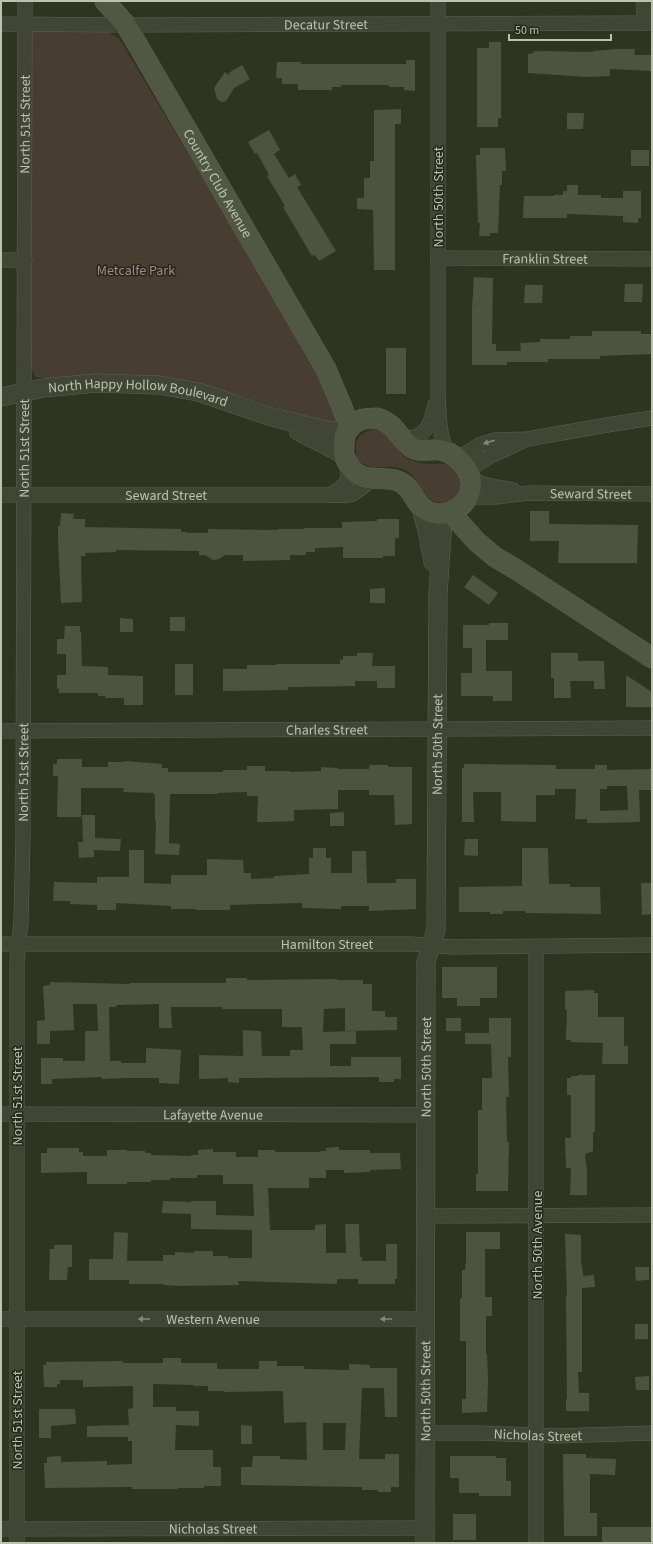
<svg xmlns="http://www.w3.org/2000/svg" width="653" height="1544" viewBox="0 0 653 1544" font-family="'Source Sans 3',sans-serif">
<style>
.green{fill:#473d31}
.building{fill:#4d543d;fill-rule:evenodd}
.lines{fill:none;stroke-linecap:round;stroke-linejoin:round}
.minor-casing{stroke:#5e6352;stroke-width:15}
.tertiary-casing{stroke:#5e6352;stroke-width:19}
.secondary-casing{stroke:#5e6352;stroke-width:21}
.minor{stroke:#404534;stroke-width:14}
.tertiary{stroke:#404534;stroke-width:18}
.secondary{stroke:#505843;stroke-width:20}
.oneway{fill:#848a77}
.labels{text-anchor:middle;stroke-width:3;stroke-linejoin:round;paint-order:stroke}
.street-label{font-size:14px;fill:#bbc2ae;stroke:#25291a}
.park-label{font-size:14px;fill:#a68688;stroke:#25291a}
</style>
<rect width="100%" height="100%" fill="#2f3421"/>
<path class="green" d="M32 30 107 31 120 40 338 404 343 419 335 427C281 410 227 389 171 378 131 371 87 376 47 379L36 377 31 368Z
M374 429C378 430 382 431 385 433 395 439 397 454 410 460 416 462 424 464 430 464 440 464 451 461 458 472 467 487 455 507 436 502 421 497 419 477 405 470 385 461 375 475 357 459 354 442 356 434 374 429Z"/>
<path class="building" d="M489 42H501V118H498V127H477V48H489Z
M618 49H635L634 55H652V71L610 69V76L588 77 528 73V54L534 53V51L593 52V51Z
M406 60H415V91L404 90V87H389V85H341V87H332V90H298V84H282V78H276L277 62H301L300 64H406Z
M242 65 250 79 234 88 226 101 222 102 217 99 214 88 225 72 229 75 230 72Z
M401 109V124H395V270H374L373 210 357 209V198H364V178H370V161H374V110Z
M567 113H584L583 129H567Z
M269 130 280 150 274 154 289 178 295 174 301 185 297 187 336 251 319 261 315 255 312 256 283 207 285 206 267 176 269 175 257 153 255 154 248 142Z
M480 148H505L506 171H502V185H500L498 233H490V236H479L480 223H478L476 155H480Z
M631 150H649V166H631Z
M567 185H578V195H601V198H623V191H641V218H638V223L623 222V216L567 214V218H523L524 196H554V195H563V191H567Z
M474 277 493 278 492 344H496V351H521L520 343 540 342V339H570V336H592V331H641V334H652V354L600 356V359H548V362H507V365H472V309Z
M625 284H643L642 302H624Z
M525 285H543L542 303H524Z
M386 348H406V394H386Z
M530 511H549V524L638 525 637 563H558L559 541H530Z
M61 513 74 514 73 519H85V527L181 529V532H187V533H208V529L278 530V529H304V528H342V522L377 521V519H399V538H395V556H383V558H343V547L315 548V552H306V555H290V560L243 561V555H225L219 559 213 560 205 555H199V551L116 550V552L85 553 86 556H81L82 602 61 603 58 540V526H60Z
M473 575 498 593 489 605 464 587Z
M385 588V603H370V589Z
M170 617H185V631H170Z
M120 618 133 619V632H120Z
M489 623H508V640H486V671H512V701H493V696H461V673H472V648H463V625H489Z
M65 626H80V632H81L82 666 108 667V675L143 676V705H124V698H105L106 696H98V693H59V688L57 689V675H66V654H57V639H64Z
M357 653H373L372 666H395V688H377V681H355V686L297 687H288V690L223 691V669H247V665H276V664H340V659L343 660V656H357Z
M551 653H578V661H604L605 689H594V681H570L571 698H554V678H551Z
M175 664H193V695H175Z
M626 675 652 692V707H626Z
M57 759H82V767H108V762H125V761L162 764V768H168V772H223V770H247V766H265V771H290V772L321 771V767L338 768V769H369L370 765H388V767H412V824L395 825 394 795H369V790H338V809L294 810V821L270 822H257L258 796H247V792L218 793V794H170L169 843 180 844 179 855 155 854 156 821H155V795H154V793L123 792 124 788H81V817H57L58 776H53V764H57Z
M464 764 556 765V769H595V765H607V770L652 769V790H639L640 822 600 823H587V819H575L576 789H555V795H536V822L501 821V792H473L474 822H462V768H464ZM607 786H627L628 810 600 811V789H607Z
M344 812V826H330V813Z
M82 815H95V838L121 839 120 851 94 850V857L79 858 78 842H83Z
M465 839H478V856L464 855Z
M313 848H326V858H331V873H352V851H366L367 883H396V879H416V909L369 911V906H341V909L302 908V903L230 905V910H196V909H171V906L116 903V910H97V905L70 904V901H53L54 882 97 883V877H129V850H144V883L171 884V875H207V859L243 860 244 873H251V879L274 878V876L309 874V858H313Z
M522 848H548L549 884H570V887H600L601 914 525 913V911H503V914H490V912H459V887L522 886Z
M641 883H652V914L642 915Z
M442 967H497V998H480V1006H457V998H442Z
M226 978H247V980L337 979V980H363V984H372V1011H385V1017H397V1030L345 1031V1008L324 1009 323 1032 356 1031V1044H330V1066H351V1057H401V1079H394V1082H379V1077L246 1078H239V1083L228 1082V1078L199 1079V1055L243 1056V1030L260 1031V1032H261L262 1056H290V1050H303L302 1027H282V1009H222V1007H171L172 1028H159V1004L117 1005 116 1007H109L110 1061H121V1063H146V1048L181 1050 179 1084 159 1083V1078H126L102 1079V1077L52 1079V1084H41V1058H63V1061H85V1031H98L97 1004H73L74 1030 50 1031V1044H37V1021L45 1020 43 986 50 985V982L130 984V983H226Z
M594 990V993H598V1017H624V1046H628V1064H602L603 1043 571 1042V1040H566L567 1010H565V991Z
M446 1018H461V1031H446Z
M489 1018H511V1057H508L509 1097H506L507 1142H509L508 1191H476V1174H478V1110H482V1078H492L491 1044H465V1033H489Z
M578 1075H595V1132H593V1151L585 1154 587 1171V1195H570L571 1168H566L565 1138H571V1095H567V1078H571V1076H578Z
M339 1147V1150H370V1153H400L401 1169 370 1170V1172L344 1173V1170H326V1178H309V1188H268L270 1230H315V1225L326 1224V1253H346L345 1224H359L360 1257H362V1261H386V1244H397V1279H395V1284H358V1279H337V1284L238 1281 239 1285 182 1286 163 1285V1284H129V1280H89V1259H113L114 1232 128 1233 127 1261H163V1255H175V1252L194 1253V1251H213V1256H228V1258H252V1230L191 1229V1214L162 1213 163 1201 191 1202V1201H216V1215L254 1216 253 1184H223V1175H197V1178H170V1180H151V1182H127V1184H87V1172L41 1173V1153H47V1148H79V1152H83V1156H107V1150H127V1151H145V1153H151V1155L191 1156V1155H198V1150L213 1149V1152H236V1157H258V1150H275V1152H320V1151H326V1148Z
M466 1232H500V1249H485V1297H492V1316H486V1354H487L488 1378 487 1412 462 1413V1399H466V1341H460V1298H462V1270H465L466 1262Z
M565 1234 581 1235V1265H582L583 1276 594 1275 595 1287 582 1288V1372H578L579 1393H589V1411H566V1399H567L566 1296H567Z
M54 1245H72V1267H68L67 1280H49L50 1249H54Z
M635 1267H649V1280L636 1281Z
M635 1324H648V1339H635Z
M163 1358H181V1363H217V1369H259V1361H277V1366H304V1369L349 1370V1364L370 1365V1368H397V1417H385L384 1388H362L359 1459H385V1454H399V1487H391V1492H378V1490H362V1487L241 1485V1467H252L253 1456H280V1459L307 1460 306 1422 284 1423 283 1391 224 1392V1391H208V1386H194V1385L153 1384V1407H176V1411H199V1426L176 1425 175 1450H213V1467H221V1486H204V1488H178V1489H132V1487L45 1488 44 1463H47V1457L61 1456V1462L107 1461V1465L132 1464V1441H128V1437H87V1426L129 1425 128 1409 133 1408V1386L83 1387V1380H60V1384H57V1387H44L43 1365H46V1362L123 1361V1363H163ZM323 1423H346L345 1450H323Z
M649 1376V1390H636L635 1377Z
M39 1409H75L76 1424 51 1426V1438H39Z
M241 1425 252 1426V1444H241Z
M563 1454H586V1458L616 1459 615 1475 590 1474V1513H597V1536H564Z
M450 1456H496V1458H506V1481H511V1496H479V1493H459V1478H450Z
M453 1514H476V1540H453Z
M602 1527H652V1542H602Z"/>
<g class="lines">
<g class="minor-casing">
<g id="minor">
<path d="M438 1V393C439 413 439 434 447 453"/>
<path d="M644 23V1"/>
<path id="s1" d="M1 24 126 25 652 23"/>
<path id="s2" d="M438 258 652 259"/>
<path d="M1 260H25"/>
<path d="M403 438C425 440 431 424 435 405"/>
<path d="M454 457 463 455 479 445 495 440 527 439 613 424 652 418"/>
<path d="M467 471 491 456 521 442"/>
<path d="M470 478 483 484 513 490"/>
<path id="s3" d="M1 495H330C356 497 353 494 372 479"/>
<path d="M330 495C347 485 349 483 348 463"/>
<path id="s4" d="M468 497H496L529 493 652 494"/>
<path id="s5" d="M1 731 652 728"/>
<path id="s6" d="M1 944H411L451 947 652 945"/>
<path d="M536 947V1543"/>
<path id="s7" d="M1 1114 426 1115"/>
<path d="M425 1216 652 1215"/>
<path id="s8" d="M1 1319H425"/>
<path id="s9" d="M425 1433H480L556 1436 652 1433"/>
<path id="s10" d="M1 1529 425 1528"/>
<path id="s11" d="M17 1543V961L21 921 23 835 25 1"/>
</g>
</g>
<g class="tertiary-casing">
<g id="tertiary">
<path id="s12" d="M1 397 43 388 96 383 159 385 198 392 272 417 324 430 346 432"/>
<path d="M298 431 343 454"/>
<path d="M421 507 428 535 433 562"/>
<path id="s13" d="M425 1543 426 962 436 930 438 593 443 520 445 513"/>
</g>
</g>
<g class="secondary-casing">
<g id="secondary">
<path id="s14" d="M105 1 126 25 326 369 342 407 350 428"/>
<path d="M377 418C396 424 397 436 411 447 419 453 430 449 440 450 455 452 471 469 471 484 471 511 435 525 418 503 412 495 409 485 398 481 379 474 363 486 349 465 345 459 343 455 344 448 344 440 344 434 349 428 357 419 365 418 377 418Z"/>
<path d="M450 512 477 542 495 557 517 570 652 658"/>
</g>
</g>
<use href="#minor" class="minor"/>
<use href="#tertiary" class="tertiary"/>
<use href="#secondary" class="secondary"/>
</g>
<defs><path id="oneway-solid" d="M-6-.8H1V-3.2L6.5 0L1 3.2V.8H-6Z"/></defs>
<g class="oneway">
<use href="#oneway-solid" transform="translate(489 442) rotate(162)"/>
<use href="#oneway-solid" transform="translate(144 1319) rotate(-180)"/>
<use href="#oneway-solid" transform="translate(386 1319) rotate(-180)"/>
</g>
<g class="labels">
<g class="street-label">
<text dy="5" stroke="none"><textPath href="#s1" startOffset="325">Decatur Street</textPath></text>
<text dy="5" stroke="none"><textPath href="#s11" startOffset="1419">North 51st Street</textPath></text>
<text dy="5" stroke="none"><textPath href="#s14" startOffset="215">Country Club Avenue</textPath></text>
<text transform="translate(438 197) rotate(-90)" y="5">North 50th Street</text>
<text dy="5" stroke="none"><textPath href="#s2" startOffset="107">Franklin Street</textPath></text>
<text dy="5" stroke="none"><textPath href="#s12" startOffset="139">North Happy Hollow Boulevard</textPath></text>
<text dy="5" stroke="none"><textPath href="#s11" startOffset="1095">North 51st Street</textPath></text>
<text dy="5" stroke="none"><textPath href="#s4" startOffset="123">Seward Street</textPath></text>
<text dy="5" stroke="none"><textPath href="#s3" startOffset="165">Seward Street</textPath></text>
<text dy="5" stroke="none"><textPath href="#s5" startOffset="326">Charles Street</textPath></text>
<text dy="5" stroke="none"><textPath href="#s13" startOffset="800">North 50th Street</textPath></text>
<text dy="5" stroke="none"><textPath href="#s11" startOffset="771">North 51st Street</textPath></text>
<text dy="5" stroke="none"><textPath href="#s6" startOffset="326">Hamilton Street</textPath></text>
<text dy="5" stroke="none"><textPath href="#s13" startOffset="476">North 50th Street</textPath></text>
<text transform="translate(17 1096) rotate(-90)" y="5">North 51st Street</text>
<text dy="5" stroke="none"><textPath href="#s7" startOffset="212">Lafayette Avenue</textPath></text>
<text transform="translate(537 1245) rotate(-90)" y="5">North 50th Avenue</text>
<text dy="5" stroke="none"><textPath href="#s8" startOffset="212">Western Avenue</textPath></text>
<text dy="5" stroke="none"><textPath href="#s13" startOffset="152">North 50th Street</textPath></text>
<text transform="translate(17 1420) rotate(-90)" y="5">North 51st Street</text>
<text dy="5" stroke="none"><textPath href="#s9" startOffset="113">Nicholas Street</textPath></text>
<text dy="5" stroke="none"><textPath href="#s10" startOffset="212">Nicholas Street</textPath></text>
</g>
<g class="park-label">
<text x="136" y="275">Metcalfe Park</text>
</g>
</g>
<rect width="653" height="1544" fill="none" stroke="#bbc2ae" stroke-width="4"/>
<path d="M509 34v6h102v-6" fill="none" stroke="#bbc2ae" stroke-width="2"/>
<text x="515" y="34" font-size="12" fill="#bbc2ae" stroke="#25291a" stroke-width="3" paint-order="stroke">50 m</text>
</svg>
